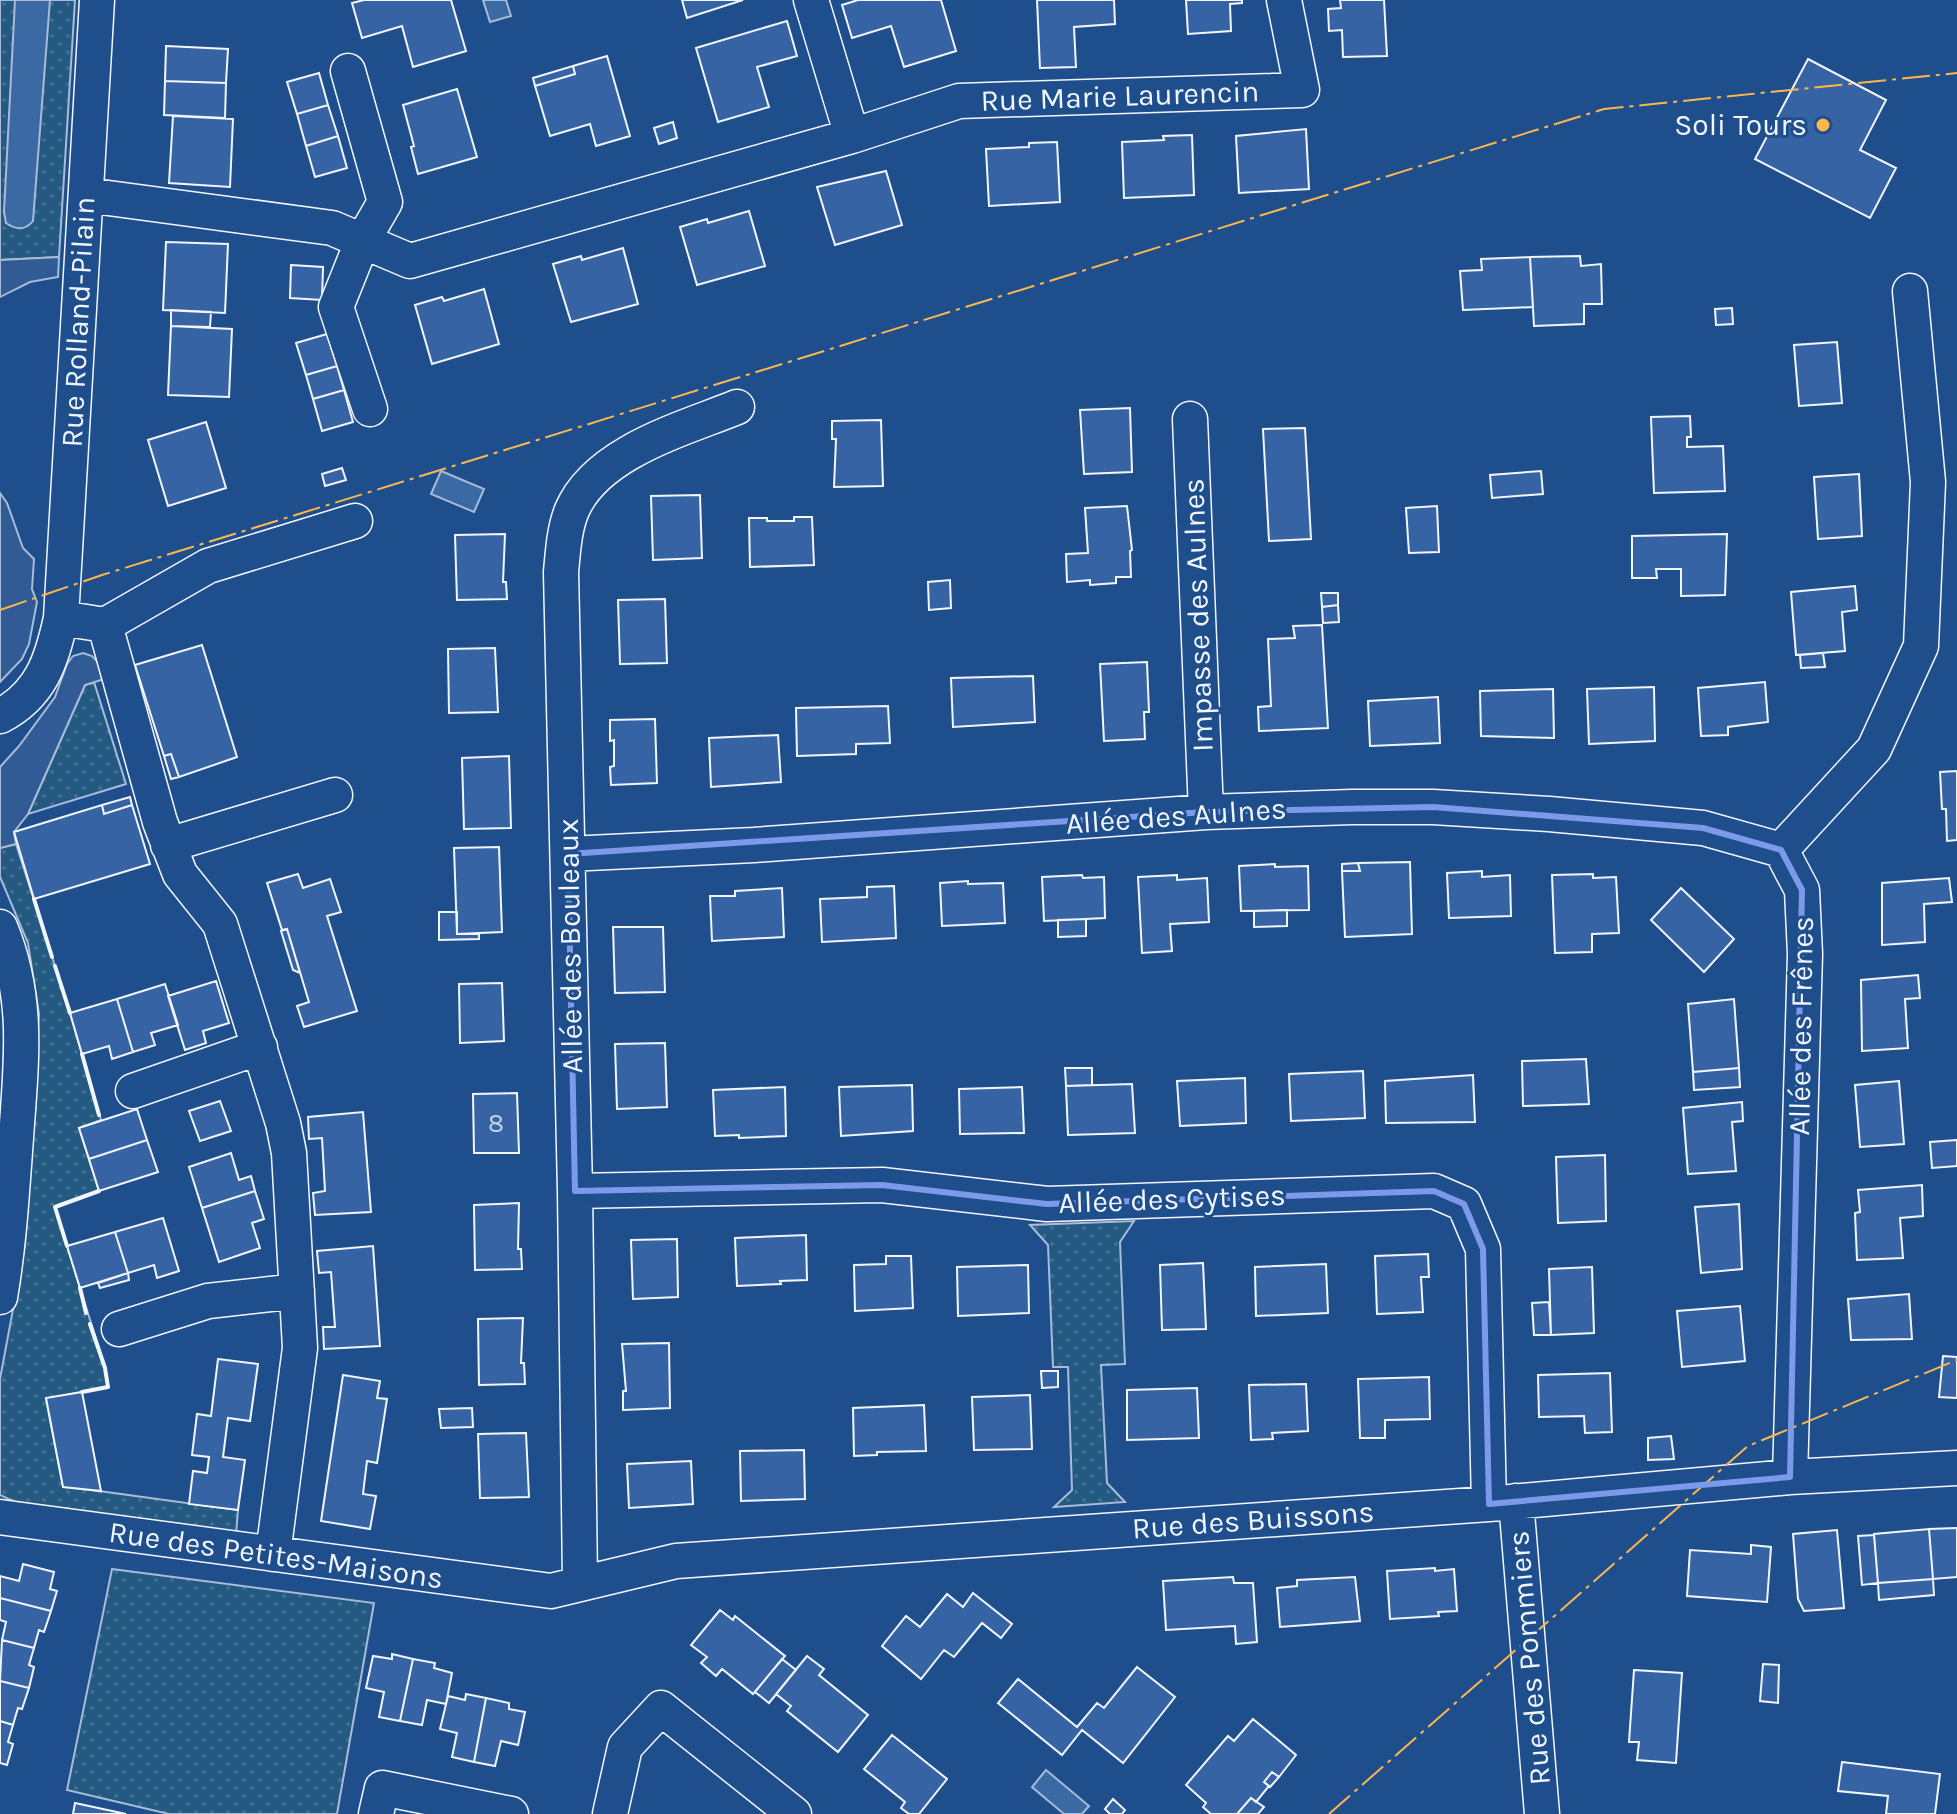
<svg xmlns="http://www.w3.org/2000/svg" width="1957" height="1814" viewBox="0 0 1957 1814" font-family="Karla,sans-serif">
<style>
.green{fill:url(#green-dots);stroke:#a8bbd7;stroke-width:2}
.parking{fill:#305b95;stroke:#a8bbd7;stroke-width:2}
.water{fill:#3b69a3;stroke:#a8bbd7;stroke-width:2}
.building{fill:#3563a3;stroke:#f2f6ff;stroke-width:2}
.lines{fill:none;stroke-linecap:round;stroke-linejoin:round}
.street-casing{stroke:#f2f6ff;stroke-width:37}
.street{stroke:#1f4e8c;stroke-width:34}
.wall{stroke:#f2f6ff;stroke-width:4}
.power{stroke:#ffb74d;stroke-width:2;stroke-dasharray:28 6 4 6;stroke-linecap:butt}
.marked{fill:none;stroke:#7d9aea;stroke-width:6;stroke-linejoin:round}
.poi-dot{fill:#ffb74d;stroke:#1f4e8c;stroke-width:3}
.labels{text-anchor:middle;stroke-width:6;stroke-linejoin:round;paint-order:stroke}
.number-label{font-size:26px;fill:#c3d1e8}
.street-label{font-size:30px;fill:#f2f6ff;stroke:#1f4e8c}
.poi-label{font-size:30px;fill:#f2f6ff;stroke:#1f4e8c;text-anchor:end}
</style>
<defs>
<pattern id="green-dots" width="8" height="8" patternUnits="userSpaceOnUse" patternTransform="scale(2)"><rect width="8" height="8" fill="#245a82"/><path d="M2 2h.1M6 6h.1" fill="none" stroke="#447295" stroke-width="1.8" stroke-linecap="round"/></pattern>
</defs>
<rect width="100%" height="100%" fill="#1f4e8c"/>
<path class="green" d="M0 0H75L59 257 0 260Z
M94 682 126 784 28 814 85 685Z
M16 844 70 1013 101 1120 79 1128 99 1191 55 1207 105 1368 108 1387 46 1399 63 1486 238 1510 236 1534 19 1504 0 1495V1379L25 1245 39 1014 28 943 0 877V848Z
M1134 1221 1120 1242 1125 1364 1101 1365 1107 1483 1125 1502 1054 1507 1072 1490 1068 1367H1053L1048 1245 1030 1225Z
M112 1569 374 1603 337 1814H169L67 1790Z"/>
<path class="parking" d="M59 257 58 277 30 282 0 297V260Z
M0 493 7 503 23 548 34 559 32 589 37 602 29 644 22 659 0 682Z
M83 653 92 656 99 663 104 679 85 685 28 814 14 832 16 844 0 848V767L19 746 55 697 67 664 73 656Z"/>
<path class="water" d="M15 0H50L33 221C25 231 16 230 6 223L4 212Z
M483 0H506L511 16 490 22Z
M441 471 484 489 474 512 431 494Z
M1046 1770 1089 1806 1082 1814H1064L1032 1787Z"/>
<path class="building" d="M364 0H451L466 51 413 67 402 26 362 38 352 3Z
M682 0H743L687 18Z
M858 0H941L956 51 904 67 891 26 852 38 842 5Z
M1037 0H1114L1115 24 1074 27 1076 67 1040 68Z
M1186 0H1242V3L1230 4 1231 31 1188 34Z
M1340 0H1384L1387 56 1343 57 1342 30 1329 31 1328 9 1341 8Z
M787 21 797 56 757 67 769 107 718 122 696 48Z
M166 46 228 49 226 83 165 81Z
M607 56 630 136 596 146 590 124 550 136 535 86 575 74 573 66Z
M1808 59 1886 100 1860 150 1896 168 1870 218 1755 159Z
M573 66 575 74 535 86 533 78Z
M319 73 328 105 297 114 287 82Z
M165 81 226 83 225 118 164 115Z
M457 89 477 157 418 174 411 147 414 146 403 105Z
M328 105 338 136 306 146 297 114Z
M173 116 233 119 230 187 169 183Z
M673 122 677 138 659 144 654 128Z
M1306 129 1309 189 1239 193 1236 136Z
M1192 135 1194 195 1124 198 1122 142 1164 140 1163 136Z
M338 136 347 168 315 177 306 146Z
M1057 142 1060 202 989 206 986 149 1029 147V143Z
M886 171 902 225 835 245 817 187Z
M749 211 765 266 697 285 680 227 707 219 708 223Z
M166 242 228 244 225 313 163 310Z
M623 248 638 304 571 322 553 264 581 256 582 260Z
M1580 256 1581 266 1601 264 1602 304H1584V324L1534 326 1530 257Z
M1530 257 1533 307 1463 310 1460 271 1482 270 1481 259Z
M291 265 323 267 322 300 290 298Z
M484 289 499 344 432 364 415 305 442 297 444 301Z
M1732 308 1733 324 1716 325 1715 309Z
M171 310 211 312 210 327 171 326Z
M171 326 232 329 229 397 168 395Z
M327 334 337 366 306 375 296 343Z
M1837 342 1842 403 1799 406 1794 345Z
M337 366 344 390 313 399 306 375Z
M344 390 353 422 322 431 313 399Z
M1130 408 1132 472 1084 474 1080 410Z
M1690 416 1691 437H1687V447L1723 446 1725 491 1654 493 1651 417Z
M881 420 883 486 834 487 836 439H832V421Z
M206 422 226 488 168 506 148 440Z
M1305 428 1311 539 1269 541 1263 429Z
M342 468 346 480 325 486 322 474Z
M1541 471 1543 494 1492 498 1490 475Z
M1859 474 1862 536 1818 539 1814 477Z
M700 495 702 558 653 560 651 496Z
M1127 506 1132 550 1130 551 1131 577H1116V583L1090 585V580L1067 582 1066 554 1088 553 1085 508Z
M1437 506 1439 552 1409 553 1406 508Z
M794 517H812L814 565 750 567 749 518H767V521H794Z
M505 534 503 582H506L507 599 457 600 455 535Z
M1727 534 1725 595 1681 596V569H1656L1657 578H1632V536Z
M950 580 951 608 929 610 928 582Z
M1855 586 1857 610 1842 612 1845 651 1796 655 1791 592Z
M1321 593H1338V605L1322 607Z
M665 599 667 663 620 664 618 600Z
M1338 605 1339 622 1323 623 1322 607Z
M1322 625 1328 728 1259 731 1258 707 1271 706 1268 639 1295 638 1293 626Z
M202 645 237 757 179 777 171 754 164 756 135 665Z
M495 648 498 712 449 713 448 649Z
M1823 653 1825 667 1801 668 1800 655Z
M1147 662 1149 712H1144L1145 739 1104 741 1100 664Z
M1033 676 1035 722 953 727 951 678Z
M1765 682 1768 722 1728 727V735L1701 736 1698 688Z
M1654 687 1655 741 1589 744 1587 689Z
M1553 689 1554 738 1481 736 1480 691Z
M1438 697 1440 743 1370 746 1368 701Z
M888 706 890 743 856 744V754L797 756 796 708Z
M655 719 657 783 611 785 610 767 614 766V740L610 741V720Z
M778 735 781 782 711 787 709 738Z
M171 754 179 777 171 779 164 756Z
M509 756 511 828 464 829 462 758Z
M1957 771V840L1947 841 1946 809H1942L1940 772Z
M130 797 132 805 104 814 102 805Z
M102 805 104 814 132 805 150 864 34 899 14 832Z
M499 847 502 932 457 934 454 848Z
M1410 862 1412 934 1345 937 1342 871H1360L1358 863Z
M1358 863 1360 871H1342V864Z
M1275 864V867L1308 866 1309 910 1241 911 1239 866Z
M1482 871V877L1510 875 1511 916 1449 918 1447 873Z
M298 874 303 888 330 879 341 912 327 916 357 1011 304 1027 297 1006 309 1002 287 929 282 930 267 883Z
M1593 874V878L1616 877 1619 933 1592 934V952L1555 953 1552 875Z
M1082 875 1083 878 1104 877 1105 918 1044 921 1042 877Z
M1177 875V880L1207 878 1209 922 1170 924 1172 951 1142 953 1138 877Z
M1949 878 1952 902 1924 904 1925 942 1882 945V883Z
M968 881V884L1003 883 1005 923 942 926 940 883Z
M894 886 896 938 822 942 820 899 867 897V887Z
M782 888 784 937 712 941 710 896H735V891Z
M1681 888 1734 939 1704 972 1651 920Z
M1287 910V926L1254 927V911Z
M439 912H457V934H479V939L439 940Z
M1086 919V936L1058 937V920Z
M613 927H663L665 992 615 993Z
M287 929 300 973 293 970 281 931Z
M1918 975 1920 998 1905 999 1908 1048 1862 1051 1861 980Z
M216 981 229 1023 203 1031 206 1043 185 1050 168 996Z
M502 983 504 1041 460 1043 459 984Z
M165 984 178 1025 151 1033 155 1045 133 1052 117 999Z
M117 999 133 1052 112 1059 109 1046 82 1054 70 1013Z
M1734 999 1739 1068 1693 1072 1688 1004Z
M665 1043 667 1107 617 1109 615 1044Z
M1586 1059 1589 1104 1523 1106 1522 1061Z
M1065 1068H1092V1085L1066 1086Z
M1739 1068 1740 1087 1694 1090 1693 1072Z
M1363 1071 1365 1118 1291 1121 1289 1074Z
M1473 1075 1475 1122 1386 1123 1385 1081Z
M1245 1078 1246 1123 1180 1126 1177 1081Z
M1899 1081 1904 1144 1860 1147 1855 1085Z
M1132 1084 1135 1133 1068 1135 1066 1086Z
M912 1085 913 1131 841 1136 839 1087Z
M785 1087 786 1136 739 1138V1135L715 1136 713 1090Z
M1022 1087 1024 1133 960 1134 959 1089Z
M517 1093 519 1153H474L473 1094Z
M220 1101 231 1131 200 1141 189 1111Z
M1742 1102 1743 1121 1732 1122 1736 1171 1688 1174 1683 1108Z
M137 1109 147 1140 89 1159 79 1128Z
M363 1112 371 1212 315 1215 313 1193 325 1191 322 1138 309 1139 308 1117Z
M147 1140 158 1172 99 1191 89 1159Z
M1957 1140V1166L1932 1168 1930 1142Z
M231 1153 239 1180 251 1176 255 1191 202 1208 189 1167Z
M1605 1155 1606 1221 1558 1223 1556 1157Z
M1922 1185 1923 1216 1900 1218 1903 1258 1857 1260 1855 1213 1860 1212 1858 1190Z
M255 1191 264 1219 252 1223 260 1248 219 1262 202 1208Z
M519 1203 518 1249H521L522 1269 475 1270 474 1205Z
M1739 1204 1742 1269 1701 1273 1695 1207Z
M163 1218 179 1271 157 1278 154 1265 128 1273 115 1232Z
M115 1232 128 1273 80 1288 67 1246Z
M806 1235 807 1280 780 1281 781 1284 737 1286 735 1238Z
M677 1239 678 1297 633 1299 631 1240Z
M373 1246 380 1346 324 1349 323 1327H335L331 1272 319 1273 317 1251Z
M1428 1254 1429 1277H1421L1423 1312 1377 1314 1375 1256Z
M886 1256H911L913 1308 855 1311 854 1265 886 1264Z
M1203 1263 1206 1329 1162 1330 1160 1265Z
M1326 1264 1328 1313 1256 1316 1255 1267Z
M1028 1265 1029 1313 958 1316 957 1267Z
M1592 1267 1594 1333 1551 1335 1549 1269Z
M128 1273 129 1280 100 1288 98 1283Z
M1909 1294 1912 1339 1851 1340 1848 1299Z
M1549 1302 1551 1335H1534L1532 1303Z
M1740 1306 1745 1361 1682 1367 1677 1311Z
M523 1318 521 1363H524L525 1384 479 1385 478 1319Z
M669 1343 670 1408 623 1410V1391H626L622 1344Z
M1943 1356 1957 1357V1398L1939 1397Z
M218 1359 258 1364 250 1421 228 1418 223 1457 245 1460 238 1510 189 1504 193 1471 207 1473 209 1457 192 1455 197 1414 211 1416Z
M1041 1371H1058V1387L1042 1388Z
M1610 1373 1612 1432 1585 1433 1584 1416 1539 1417 1538 1375Z
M343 1375 380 1381 377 1398 387 1399 377 1463 367 1461 363 1494 376 1496 370 1529 321 1521Z
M1429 1377 1430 1419 1385 1420V1438H1360L1358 1379Z
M1306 1384 1308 1431 1272 1433 1273 1439 1251 1440 1249 1385Z
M1197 1388 1199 1438 1127 1440V1390Z
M82 1392 101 1491 63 1487 46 1398Z
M1030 1395 1032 1449 974 1450 972 1397Z
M924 1405 926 1451 877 1452V1455L854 1456 853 1408Z
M472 1408 473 1427 441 1428 439 1409Z
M526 1433 529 1497 480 1498 478 1434Z
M1671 1436 1674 1459 1648 1460V1438Z
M804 1450 805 1499 741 1501 740 1451Z
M691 1461 693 1504 629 1508 627 1464Z
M1957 1528V1577L1933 1579 1929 1529Z
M1929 1529 1933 1579 1878 1583 1874 1534Z
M1837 1530 1844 1608 1804 1611 1798 1599 1793 1534Z
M1874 1535 1878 1583 1862 1585 1858 1536Z
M1751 1545 1771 1547 1767 1602 1687 1596 1690 1550 1751 1554Z
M23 1564 54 1572 50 1589 57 1591 51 1611 0 1598V1576L19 1581Z
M1435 1568V1571L1454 1569 1457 1611 1438 1612 1439 1616 1390 1619 1387 1571Z
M1233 1577 1234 1583H1253L1257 1642 1236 1644 1235 1626 1166 1630 1163 1581Z
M1355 1577 1360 1621 1280 1627 1277 1588 1297 1586V1580Z
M1933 1579 1934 1595 1879 1600 1878 1583Z
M973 1593 1012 1624 1001 1638 982 1623 954 1657 944 1650 921 1679 882 1646 906 1616 920 1627 947 1594 963 1607Z
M0 1598 51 1611 44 1632 39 1630 34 1648 2 1640 6 1622 0 1620Z
M720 1610 733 1620 735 1616 785 1656 753 1694 722 1669 716 1676 701 1663 707 1657 691 1645Z
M2 1640 34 1648 29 1665 34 1667 29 1688 0 1681Z
M392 1654 413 1659 400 1721 379 1717 384 1692 366 1688 373 1656 392 1659Z
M807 1656 824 1669 819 1675 868 1715 838 1752 787 1711 791 1706 776 1694Z
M413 1659 435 1663 434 1668 452 1673 446 1704 427 1700 422 1725 400 1721Z
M782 1659 796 1670 769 1703 755 1692Z
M1763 1664 1779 1665 1778 1703 1760 1701Z
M1137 1667 1175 1697 1123 1763 1082 1730 1062 1755 998 1703 1018 1679 1077 1727 1097 1703 1104 1708Z
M1634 1670 1682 1673 1676 1763 1637 1760 1639 1742H1629Z
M0 1681 29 1688 22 1709 18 1708 13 1725 0 1721Z
M466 1694 486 1698 474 1762 452 1757 457 1733 440 1729 448 1696 465 1700Z
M486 1698 509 1703V1709L525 1712 518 1745 501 1741 495 1766 474 1762Z
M1253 1719 1296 1755 1279 1777 1272 1772 1264 1782 1269 1786 1256 1802 1251 1798 1237 1814H1211L1203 1807 1206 1803 1186 1785 1228 1736 1234 1741Z
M0 1721 13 1725 8 1742 13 1744 7 1765 0 1763Z
M892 1735 947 1779 919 1814H909L901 1808 905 1802 864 1769Z
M1842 1762 1940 1774 1935 1814H1886L1888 1796 1838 1791Z
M1272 1772 1279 1777 1270 1787 1264 1782Z
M1251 1798 1264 1807 1258 1814H1237Z
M1113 1799 1125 1810 1122 1814H1110L1105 1809Z
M75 1803 126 1814H73Z"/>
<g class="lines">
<g class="street-casing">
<path id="street" d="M811 0 852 136
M348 71 385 202 362 242 336 307 370 409
M86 195 332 228 410 261 852 136 959 101 1302 90 1284 0
M1190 419 1206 812
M61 618 105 625 160 822 180 874 220 924 283 1123 289 1153 300 1348 273 1554
M105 625 208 566 355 521
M0 716C41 695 52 660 61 618L97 0
M168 845 335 795
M568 854 754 845 1206 812 1352 807H1433L1549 814 1703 828 1781 850
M0 927C30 999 21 1063 16 1138 12 1191 9 1245 0 1297
M133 1091 260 1047
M575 1191 882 1185 1047 1204 1434 1191 1464 1204 1483 1249 1489 1504
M119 1329 208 1301 297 1291
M1790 1477 1805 954 1802 890 1781 850 1874 749 1921 646 1928 482 1910 291
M1516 1501 1542 1814
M0 1517 551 1591 676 1561 1489 1504 1790 1477 1957 1468
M580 1583 575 1191 561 572C563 552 564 529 572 510 597 452 683 429 737 407
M376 1814 382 1788 511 1814
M610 1814 625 1747 661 1708 794 1814"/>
</g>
<use href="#street" class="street"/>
<path class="wall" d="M34 899 52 957
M55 966 70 1013
M82 1054 99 1115
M67 1246 55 1207 99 1191
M80 1288 86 1313
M82 1392 108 1387 105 1368 90 1324"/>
<path class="power" d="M0 610 102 575 1604 109 1957 73
M1329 1814 1748 1446 1957 1360"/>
</g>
<path class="marked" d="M1433 807 1703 828 1781 850 1802 890 1790 1477 1489 1504 1483 1249 1464 1204 1434 1191 1047 1204 882 1185 575 1191 568 854 1206 812Z"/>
<circle class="poi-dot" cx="1823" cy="125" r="8"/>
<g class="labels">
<g class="number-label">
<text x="496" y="1132">8</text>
</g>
<g class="street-label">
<text transform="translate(1120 96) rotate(-2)" y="10">Rue Marie Laurencin</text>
<text transform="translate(78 322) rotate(-87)" y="10">Rue Rolland-Pilain</text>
<text transform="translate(1198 615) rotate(-92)" y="10">Impasse des Aulnes</text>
<text transform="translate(1176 816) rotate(-4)" y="10">Allée des Aulnes</text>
<text transform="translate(570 946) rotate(-91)" y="10">Allée des Bouleaux</text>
<text transform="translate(1801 1026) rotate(-89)" y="10">Allée des Frênes</text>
<text transform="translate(1172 1199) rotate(-2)" y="10">Allée des Cytises</text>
<text transform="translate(1253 1520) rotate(-4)" y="10">Rue des Buissons</text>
<text transform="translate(276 1555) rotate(8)" y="10">Rue des Petites-Maisons</text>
<text transform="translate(1529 1658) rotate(-95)" y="10">Rue des Pommiers</text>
</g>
<g class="poi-label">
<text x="1807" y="135">Soli Tours</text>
</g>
</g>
</svg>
